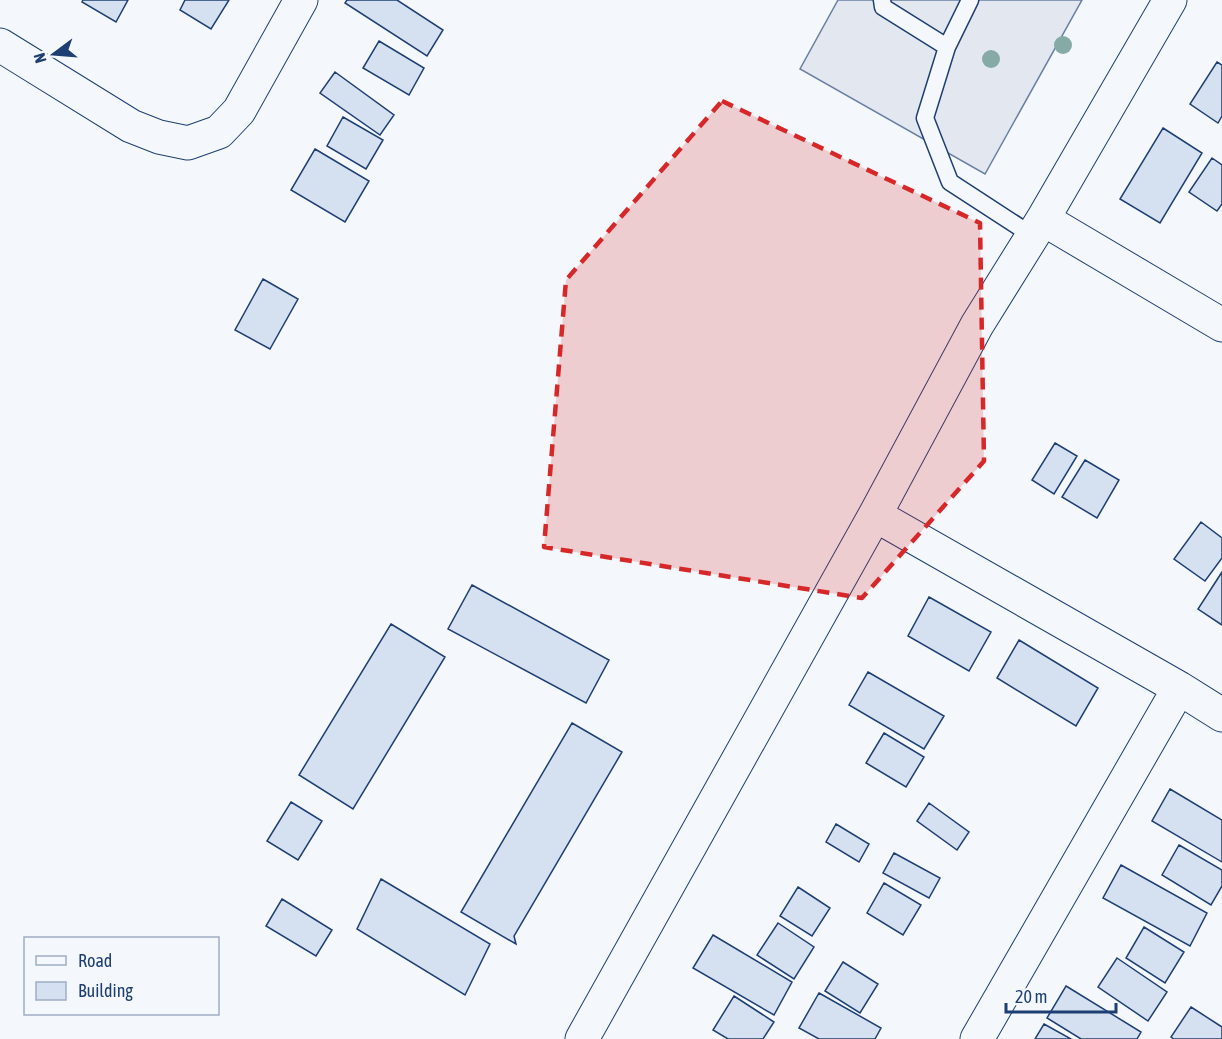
<svg xmlns="http://www.w3.org/2000/svg" width="1222" height="1039" viewBox="0 0 1222 1039" font-family="'Asap Condensed',sans-serif">
<style>
.parking{fill:#e3e8f0;stroke:#687fa3;stroke-width:1.5}
.building{fill:#d5e0f0;stroke:#1d3f73;stroke-width:1.5}
.lines{fill:none;stroke-linecap:round;stroke-linejoin:round}
.lane-casing{stroke:#1d3f73;stroke-width:19}
.street-casing{stroke:#1d3f73;stroke-width:35}
.lane{stroke:#f4f7fb;stroke-width:16}
.street{stroke:#f4f7fb;stroke-width:33}
.tree{fill:#86aba6}
.marked{fill:#d62828;fill-opacity:0.2;stroke:#d62828;stroke-width:4.5;stroke-dasharray:12 8;stroke-linejoin:round}
</style>
<rect width="100%" height="100%" fill="#f4f7fb"/>
<path class="parking" d="M838 0H1082L985 174 800 69Z"/>
<path class="building" d="M83 0H128L116 22 82 2Z
M185 0H229L211 29 180 10Z
M347 0H397L443 30 427 56 345 3Z
M379 41 424 68 409 95 363 68Z
M1217 62 1222 65V116L1218 123 1190 104Z
M335 72 394 115 380 135 320 93Z
M343 117 383 140 366 169 327 146Z
M1163 128 1202 153 1160 223 1120 199Z
M315 149 369 181 345 222 291 190Z
M1212 158 1222 165V204L1217 211 1189 192Z
M263 279 298 299 270 349 235 330Z
M1055 443 1077 456 1054 494 1032 480Z
M1085 460 1119 480 1097 518 1062 497Z
M1201 522 1222 538V558L1205 581 1174 559Z
M1222 572V625L1198 609Z
M472 585 609 660 586 703 448 629Z
M929 597 991 632 969 671 908 636Z
M391 624 445 657 353 809 299 775Z
M1019 640 1098 688 1076 726 997 678Z
M868 672 944 716 924 749 849 705Z
M572 723 622 752 514 936 516 944 461 912Z
M884 733 924 757 906 787 866 763Z
M1170 789 1222 820V862L1152 821Z
M291 802 322 821 298 860 267 841Z
M929 803 969 832 957 850 917 821Z
M836 824 869 844 859 862 826 842Z
M1179 845 1222 870V886L1211 905 1162 875Z
M894 853 940 878 929 898 883 873Z
M1121 865 1207 913 1190 946 1103 898Z
M381 879 490 944 465 995 357 929Z
M884 883 921 905 903 935 867 913Z
M798 887 830 908 812 936 780 916Z
M282 899 332 930 316 956 266 926Z
M778 923 814 947 794 979 757 955Z
M1144 927 1184 952 1165 983 1126 958Z
M713 935 792 982 774 1015 693 968Z
M1117 958 1167 992 1148 1021 1098 987Z
M843 962 878 984 860 1013 825 991Z
M1066 986 1141 1032 1137 1039H1081L1047 1018Z
M819 993 881 1028 875 1039H819L799 1028Z
M734 996 774 1022 763 1039H728L713 1030Z
M1191 1007 1222 1027V1039H1174L1171 1037Z
M1044 1024 1071 1039H1035Z"/>
<g class="lines">
<g class="lane-casing">
<path id="lane" d="M882 0 883 7 947 47
M970 0 947 47 925 118 950 182 1033 236"/>
</g>
<g class="street-casing">
<path id="street" d="M0 45 131 126 159 137 188 143 219 132 239 111 301 0
M1043 219 1222 325
M875 515 1179 688
M582 1039 875 515 977 325 1043 219 1170 0
M977 1039 1179 688 1222 715"/>
</g>
<use href="#lane" class="lane"/>
<use href="#street" class="street"/>
</g>
<g class="tree">
<circle cx="1063" cy="45" r="9"/>
<circle cx="991" cy="59" r="9"/>
</g>
<path class="marked" d="M722 101 980 223 984 461 862 598 544 547 566 280Z"/>
<rect x="24" y="937" width="195" height="78" fill="#f4f7fb" stroke="#9eadc5" stroke-width="1.5"/>
<rect x="36" y="956" width="30" height="9" fill="#f4f7fb" stroke="#9eadc5" stroke-width="1.5"/>
<text x="78" y="967" font-size="18" fill="#1d3f73">Road</text>
<rect x="36" y="982" width="30" height="18" fill="#d5e0f0" stroke="#9eadc5" stroke-width="1.5"/>
<text x="78" y="997" font-size="18" fill="#1d3f73">Building</text>
<g transform="translate(54 54) rotate(254)" stroke="#f4f7fb" stroke-width="4.5" paint-order="stroke">
<path d="M0-4.5L10 22L0 15L-10 22Z" fill="#1d3f73"/>
<text y="-9" font-size="16" font-weight="bold" text-anchor="middle" fill="#1d3f73">N</text>
</g>
<path d="M1006 1003v9h110v-9" fill="none" stroke="#1d3f73" stroke-width="3"/>
<text x="1015" y="1003" font-size="18" fill="#1d3f73" stroke="#f4f7fb" stroke-width="4.5" paint-order="stroke">20 m</text>
</svg>
